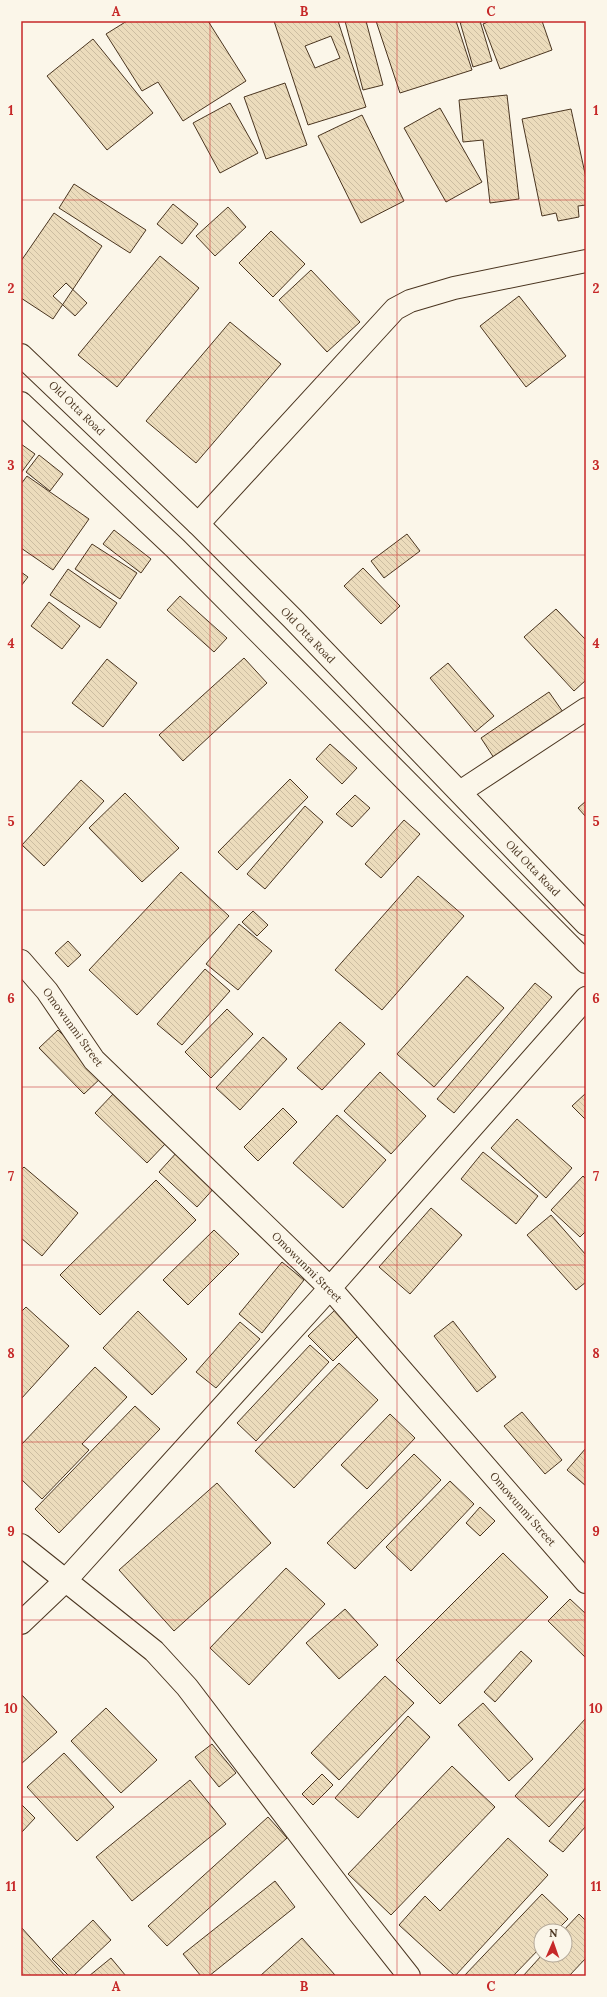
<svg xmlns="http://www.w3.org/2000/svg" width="607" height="1997" viewBox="0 0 607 1997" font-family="Lora,serif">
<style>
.building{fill:url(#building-back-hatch);stroke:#4a3520;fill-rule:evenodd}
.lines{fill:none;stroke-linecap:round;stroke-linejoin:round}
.street-casing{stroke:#4a3520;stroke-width:24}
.secondary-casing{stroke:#4a3520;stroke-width:24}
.street{stroke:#fbf6e9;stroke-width:22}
.secondary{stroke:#fbf6e9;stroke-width:22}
.grid{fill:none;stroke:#c62828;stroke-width:1;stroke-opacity:0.55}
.labels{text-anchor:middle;stroke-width:3;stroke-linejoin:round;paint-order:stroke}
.street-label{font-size:11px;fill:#4a3520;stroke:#fbf6e9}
.neatline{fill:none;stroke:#c62828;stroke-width:1.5}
.grid-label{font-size:13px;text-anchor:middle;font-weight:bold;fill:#c62828}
</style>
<defs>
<pattern id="building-back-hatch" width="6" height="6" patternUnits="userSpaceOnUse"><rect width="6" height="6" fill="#ecdcbc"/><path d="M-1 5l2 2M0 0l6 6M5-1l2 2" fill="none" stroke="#ccbda1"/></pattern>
</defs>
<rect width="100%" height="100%" fill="#fbf6e9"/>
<path class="building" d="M127 21H208L246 81 183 121 158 82 142 91 106 34Z
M274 21H338L366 107 308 125ZM331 36 340 58 315 68 305 46Z
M345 21H366L383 85 363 90Z
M376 21H456L472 70 400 93Z
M480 21 492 61 473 67 460 22Z
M490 21H542L552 50 500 69 483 24Z
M93 39 153 113 107 150 47 76Z
M285 83 307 145 266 159 244 97Z
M507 95 519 199 490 203 483 140 463 142 459 100Z
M230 103 258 153 220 173 193 123Z
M440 108 482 182 446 202 404 128Z
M571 109 586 178V205L578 206 579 217 558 221 556 213 542 216 522 119Z
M362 115 404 201 361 223 318 136Z
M74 184 146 230 130 253 59 208Z
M173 204 198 224 182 244 157 224Z
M228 207 246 227 215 256 196 236Z
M54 213 102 246 53 319 21 298V261Z
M271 231 305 264 273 297 239 263Z
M160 256 199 288 117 387 78 355Z
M311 270 360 322 327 352 279 300Z
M66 283 87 303 75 316 53 296Z
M519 296 566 356 526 387 480 326Z
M230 322 281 364 196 463 146 421Z
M21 444 35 454 21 473Z
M39 455 63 474 50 491 26 472Z
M27 476 89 519 53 570 21 548V484Z
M114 530 151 559 141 573 103 544Z
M407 534 420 551 384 578 371 561Z
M92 544 137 573 120 599 75 569Z
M363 568 400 606 381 624 344 586Z
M68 569 117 603 100 628 50 595Z
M21 572 28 577 21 586Z
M180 596 227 638 214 652 167 610Z
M49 602 80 626 62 649 31 626Z
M556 609 586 640V680L574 691 524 637Z
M244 658 267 683 183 761 159 735Z
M107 659 137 683 103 727 72 703Z
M448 663 494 716 475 732 430 678Z
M549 692 563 712 494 758 481 738Z
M330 744 357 768 342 784 316 759Z
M290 779 308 797 237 870 218 852Z
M81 780 104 801 44 866 22 845Z
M125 793 179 848 142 882 89 828Z
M355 795 370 808 352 827 336 814Z
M586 801V817L578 808Z
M305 806 323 822 265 889 247 874Z
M404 820 420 834 381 878 365 864Z
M181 872 229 916 137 1015 89 970Z
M418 876 464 916 382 1010 335 970Z
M253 911 268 925 257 936 242 922Z
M239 924 272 951 238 990 206 964Z
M68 941 81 955 68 967 55 953Z
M205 969 230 991 182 1045 157 1024Z
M467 976 504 1008 434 1087 397 1054Z
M535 983 552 997 454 1113 437 1099Z
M227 1009 253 1034 211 1078 185 1052Z
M340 1022 365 1044 322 1090 297 1068Z
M58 1030 103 1076 84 1094 39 1048Z
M263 1037 287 1059 240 1110 216 1088Z
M380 1072 426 1116 391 1154 344 1111Z
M114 1093 166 1143 147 1163 95 1113Z
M586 1093V1120L572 1106Z
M283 1108 297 1122 258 1161 244 1147Z
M337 1115 386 1160 343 1208 293 1163Z
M517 1119 572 1168 546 1198 491 1148Z
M178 1151 216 1186 197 1207 159 1172Z
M483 1152 538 1196 516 1224 461 1179Z
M24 1167 78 1213 42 1256 21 1238V1170Z
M583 1176 586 1179V1231L580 1237 551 1210Z
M156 1180 196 1220 100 1315 60 1275Z
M431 1208 462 1235 410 1294 379 1267Z
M551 1215 586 1255V1282L576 1290 527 1235Z
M214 1230 239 1254 188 1305 163 1280Z
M282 1262 304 1280 262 1333 239 1314Z
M26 1307 69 1346 21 1399V1312Z
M337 1308 362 1332 333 1361 308 1336Z
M138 1311 187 1359 152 1395 103 1348Z
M453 1321 496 1377 477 1392 434 1336Z
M240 1322 260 1339 216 1388 196 1372Z
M310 1345 329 1362 256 1441 237 1423Z
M339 1363 378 1400 294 1488 255 1451Z
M95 1367 127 1397 82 1444 89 1450 42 1499 21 1479V1445Z
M135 1406 160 1429 59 1533 35 1509Z
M522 1412 562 1460 545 1474 504 1426Z
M390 1414 415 1438 367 1489 341 1465Z
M586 1448V1486L567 1470Z
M414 1454 441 1480 355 1569 327 1543Z
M450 1481 474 1504 411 1571 386 1547Z
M217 1483 271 1543 174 1631 119 1570Z
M480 1507 495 1521 480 1536 466 1523Z
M503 1553 548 1597 440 1704 396 1660Z
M286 1568 325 1604 249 1685 210 1648Z
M570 1599 586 1614V1658L548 1621Z
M345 1609 378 1645 339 1679 306 1643Z
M521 1651 532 1661 495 1702 484 1692Z
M385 1676 414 1703 339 1780 311 1753Z
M21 1694 57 1732 21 1764Z
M483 1703 533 1759 509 1781 458 1725Z
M106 1708 157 1760 121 1793 71 1741Z
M408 1716 430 1737 358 1818 335 1798Z
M586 1718V1787L549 1827 515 1796Z
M212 1744 236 1773 219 1787 195 1757Z
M64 1753 114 1807 77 1841 27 1787Z
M452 1766 495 1807 391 1915 348 1874Z
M322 1774 333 1785 313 1805 302 1794Z
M190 1780 226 1824 132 1901 96 1857Z
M586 1798V1826L563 1852 549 1841Z
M21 1804 35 1818 21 1833Z
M268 1817 287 1838 167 1946 148 1926Z
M508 1838 548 1875 455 1976 399 1925 425 1896 440 1911Z
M275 1881 295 1907 209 1976H201L183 1954Z
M542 1894 568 1919 556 1931H541V1947L513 1976H464Z
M579 1914 586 1921V1958L569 1976H523L542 1955H565V1931H563Z
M93 1920 111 1940 73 1976H69L52 1959Z
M21 1927 65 1976H21Z
M302 1938 335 1975 260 1976Z
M111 1958 126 1976H89Z"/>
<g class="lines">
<g class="street-casing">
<path id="street" d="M198 524 395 309 410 301 454 288 586 261
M460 792 586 709
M21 961 47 991 94 1060 330 1288 586 1582
M21 1545 154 1651 187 1687 360 1914 409 1976
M21 1623 65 1581 330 1288 586 998"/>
</g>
<g class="secondary-casing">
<path id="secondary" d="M21 355 198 524 293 619 586 924
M21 403 175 548 586 962"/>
</g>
<use href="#street" class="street"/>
<use href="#secondary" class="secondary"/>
</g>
<path class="grid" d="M210 21V1976M397 21V1976M21 200H586M21 377H586M21 555H586M21 732H586M21 910H586M21 1087H586M21 1265H586M21 1442H586M21 1620H586M21 1797H586"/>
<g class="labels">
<g class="street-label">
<text transform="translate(77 408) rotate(44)" y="4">Old Otta Road</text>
<text transform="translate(308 635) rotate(46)" y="4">Old Otta Road</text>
<text transform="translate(533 868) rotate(46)" y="4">Old Otta Road</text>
<text transform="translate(73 1027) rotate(54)" y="4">Omowunmi Street</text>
<text transform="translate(307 1267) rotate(45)" y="4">Omowunmi Street</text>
<text transform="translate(523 1509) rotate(49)" y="4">Omowunmi Street</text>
</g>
</g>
<rect width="607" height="1997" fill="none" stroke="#fbf6e9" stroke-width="44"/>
<g transform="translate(553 1943) rotate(2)"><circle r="19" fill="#fbf6e9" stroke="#b4a999"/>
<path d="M0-3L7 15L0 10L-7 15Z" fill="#c62828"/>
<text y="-6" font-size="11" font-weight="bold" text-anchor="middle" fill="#4a3520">N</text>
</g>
<rect x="22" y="22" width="563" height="1953" class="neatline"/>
<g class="grid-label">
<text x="116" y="16">A</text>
<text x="304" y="16">B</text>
<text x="491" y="16">C</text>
<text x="11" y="115">1</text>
<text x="596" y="115">1</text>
<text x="11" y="293">2</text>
<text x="596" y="293">2</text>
<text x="11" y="470">3</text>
<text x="596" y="470">3</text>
<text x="11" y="648">4</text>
<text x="596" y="648">4</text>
<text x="11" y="826">5</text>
<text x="596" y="826">5</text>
<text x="11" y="1003">6</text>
<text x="596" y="1003">6</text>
<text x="11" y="1181">7</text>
<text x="596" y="1181">7</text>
<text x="11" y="1358">8</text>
<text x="596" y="1358">8</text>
<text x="11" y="1536">9</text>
<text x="596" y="1536">9</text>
<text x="11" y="1713">10</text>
<text x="596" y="1713">10</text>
<text x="11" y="1891">11</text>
<text x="596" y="1891">11</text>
<text x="116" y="1991">A</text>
<text x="304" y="1991">B</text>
<text x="491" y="1991">C</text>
</g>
</svg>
